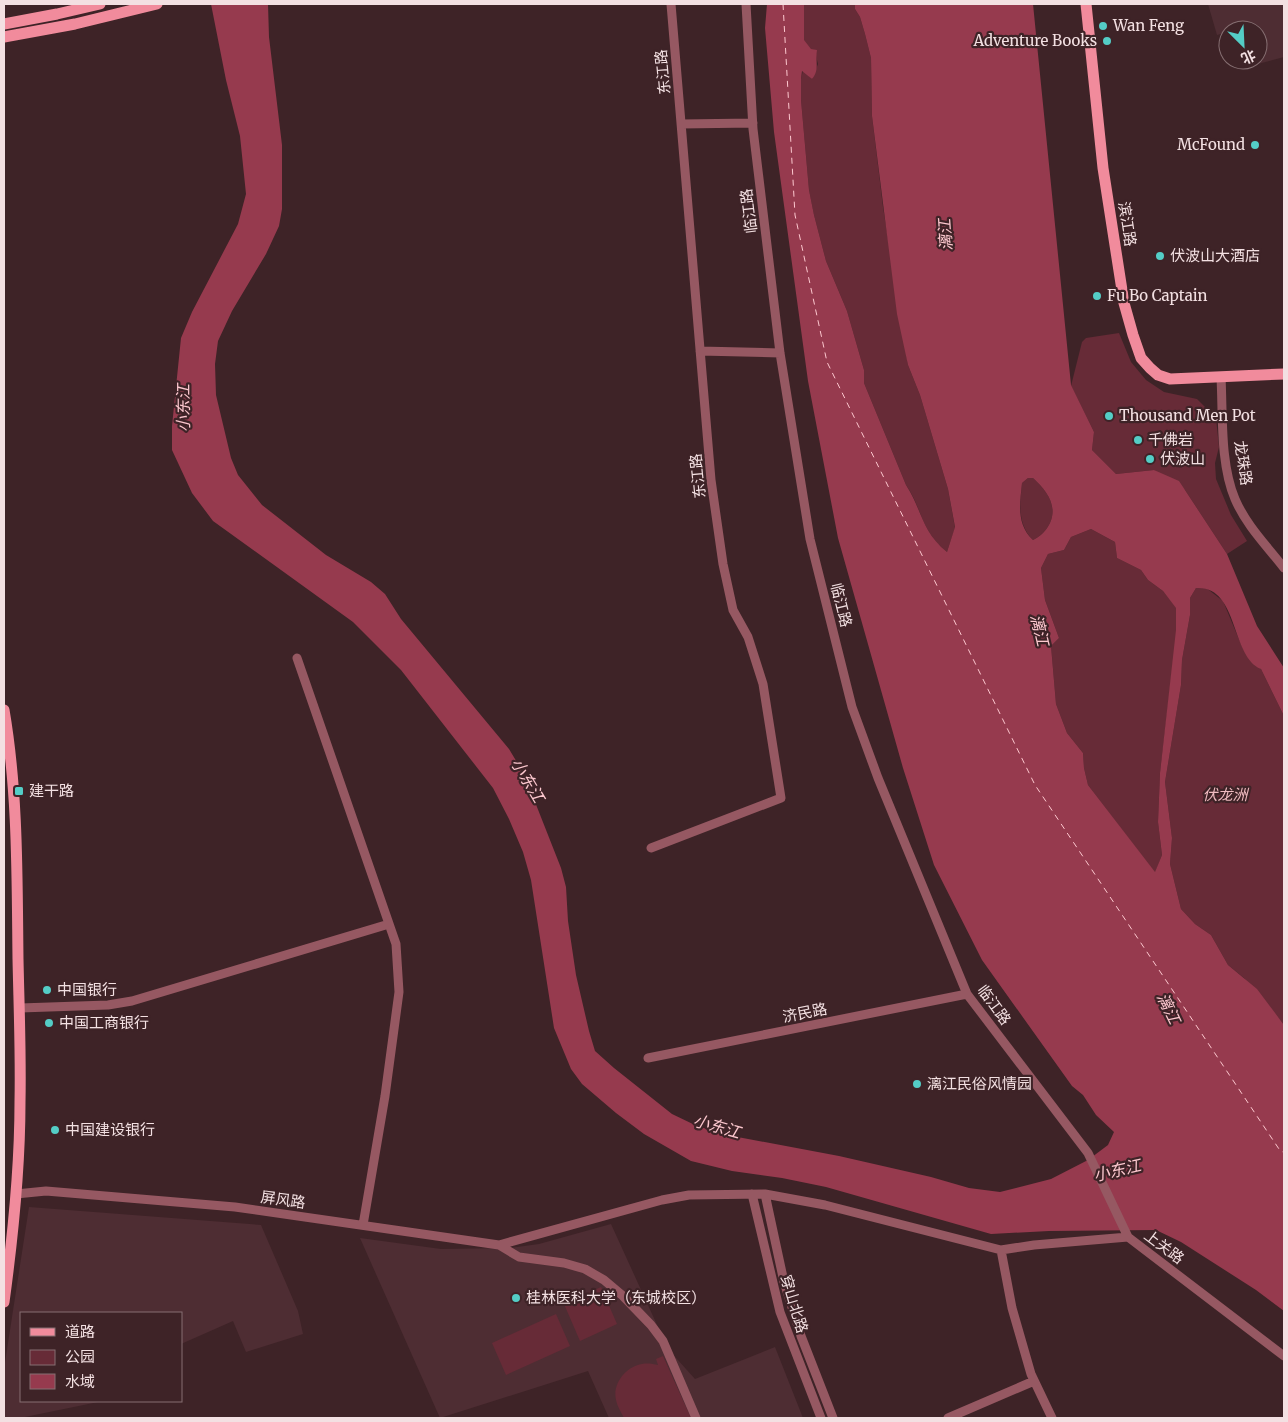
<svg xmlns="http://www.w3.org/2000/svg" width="1288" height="1422" viewBox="0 0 1288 1422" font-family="Merriweather,'Noto Sans SC',serif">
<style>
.built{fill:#4e2d33}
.green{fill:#672b37}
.water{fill:#963a4e;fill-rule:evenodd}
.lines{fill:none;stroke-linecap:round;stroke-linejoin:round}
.ferry{stroke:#fdc8cf;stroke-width:1;stroke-dasharray:6 5;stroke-linecap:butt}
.minor{stroke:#965862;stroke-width:9}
.major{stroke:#f18b9c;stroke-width:11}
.poi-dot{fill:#54cdc6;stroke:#3e2327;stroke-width:2}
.labels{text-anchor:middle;stroke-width:4.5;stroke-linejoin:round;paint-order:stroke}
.poi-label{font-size:15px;fill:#f3e0e2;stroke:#3e2327;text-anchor:start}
.street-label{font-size:15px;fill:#f3e0e2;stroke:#3e2327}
.park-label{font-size:15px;font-style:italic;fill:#f0bbc1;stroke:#3e2327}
.water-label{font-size:16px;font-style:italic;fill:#fdc8cf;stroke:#3e2327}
</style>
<rect width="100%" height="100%" fill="#3e2327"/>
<path class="built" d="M1208 4H1284V57L1243 68 1236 60H1258V30H1228V32L1217 35Z
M29 1207 261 1225 298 1311 303 1334 246 1352 233 1321 181 1344V1313H21V1401H103L20 1418H6L4 1417V1369Z
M611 1224 668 1349 695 1379 775 1347 803 1418H609L588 1371 440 1418 360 1238 441 1249 510 1248 539 1244Z"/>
<path class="green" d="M804 4H855V9L860 17 865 34 871 58 872 116 883 207 908 365 920 395 948 489 955 528 947 552C920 530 923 510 906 485L864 383V370L847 311 826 261 814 215 809 190 801 100V79L803 70 812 79 818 64 816 56 803 40Z
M1119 333 1131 362 1146 380 1164 392 1197 399 1216 418 1219 447 1215 463 1216 479 1231 515 1247 541 1227 554 1185 490 1154 470 1116 474 1092 450 1094 432 1071 386 1082 342 1086 338Z
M1028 478H1033C1046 490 1058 505 1050 523 1046 531 1041 536 1033 540 1017 524 1020 504 1022 483Z
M1091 529 1115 542 1117 558 1141 570 1148 580 1163 591 1176 607 1177 630 1160 773 1158 822 1162 855 1155 873 1088 785 1084 768 1083 753 1067 733 1056 704 1051 646 1059 638 1045 600 1041 568 1048 554 1064 550 1071 537Z
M1205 587 1223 601 1243 649 1261 669 1284 716V1025L1244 978 1228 965 1211 935 1195 924 1181 909 1170 864 1172 838 1165 782 1181 685 1182 660 1190 615V598L1196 588Z
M601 1287 617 1324 580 1341 564 1304Z
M556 1314 570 1346 506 1375 492 1343Z
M663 1356 691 1418H624C621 1412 617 1406 616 1400 612 1383 627 1366 642 1364 648 1363 653 1364 658 1365L656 1359Z"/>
<path class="water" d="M211 4H268L269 37 282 145V209L279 226 266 254 232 311 218 341 215 364 216 395 231 458 238 475 262 505 326 555 371 582 385 594 401 619 509 749 524 774 561 868 566 887 568 921 576 975 589 1031 595 1051 614 1068 672 1114 697 1126 727 1135 839 1156 931 1177 969 1188 1000 1192 1051 1179 1088 1160 1108 1145 1114 1132 1096 1115 1083 1095 1072 1086 982 960 934 865 903 768 838 538 808 381 774 132 765 28 767 4H804V40L811 49 817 50C815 61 820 69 812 79L802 71 801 79V100L809 190 814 215 826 261 847 311 864 370V383L906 485C922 509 921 531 947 552L955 527 948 489 920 395 908 365 897 314 872 116 871 58 865 34 860 17 855 9V4H1033L1071 385 1094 432 1092 450 1116 474 1154 470 1179 481 1185 490 1227 554 1257 626 1284 668V716L1261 669C1230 656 1239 585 1196 588L1190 598V615L1182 660 1181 685 1165 782 1172 838 1170 864 1181 909 1195 924 1211 935 1228 965 1257 989 1284 1025V1311L1256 1290 1181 1242 1156 1230 1049 1231 991 1234 826 1187 782 1178 732 1171 691 1161 644 1134 616 1113 582 1084 571 1069 554 1028 531 880 523 852 509 819 493 788 401 670 353 622 213 521 192 493 172 450V426L181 338 192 312 238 224 246 194 240 136 226 80ZM1028 478H1033C1046 490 1058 505 1050 523 1046 531 1041 536 1033 540 1016 524 1020 504 1022 483ZM1091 529 1115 542 1117 558 1141 570 1148 580 1163 591 1176 608V630L1160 773 1158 822 1162 855 1155 872 1088 785 1084 768 1083 753 1067 733 1056 704 1051 646 1059 638 1045 600 1041 568 1048 554 1064 550 1071 537Z"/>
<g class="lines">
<path class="ferry" d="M783 4 795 215 827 362 1035 785 1279 1149 1284 1153"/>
<path class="minor" d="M746 4 753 129 780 353 810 539 852 707 878 778 967 994 1088 1153 1128 1237 1284 1356
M681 124 753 123
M700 351 780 353
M1221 377C1223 415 1220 464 1235 499 1246 525 1267 546 1284 568
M297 658 396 944 399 992 385 1096 363 1225
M651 848 781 798 763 684 748 637 733 610 723 564 711 480 671 4
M20 1008 108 1005 132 1001 389 924
M648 1058 967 994
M16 1194 46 1191 235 1207 499 1245 519 1257 564 1263 585 1269 604 1280 623 1296 651 1325 663 1341 696 1418
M752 1194 780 1312 821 1418
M765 1194 784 1282 801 1336 833 1418
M499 1245 662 1200 689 1195 765 1194 825 1205 1001 1250 1034 1245 1128 1237
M1001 1250 1012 1308 1031 1374 1052 1418
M948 1418 1034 1381"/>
<path class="major" d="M1086 4 1103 168 1124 303 1133 335 1141 358 1150 368 1158 375 1170 379 1284 374
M4 24 57 14 100 4
M4 37 75 24 157 4
M4 710C18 792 17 876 18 959 19 1007 21 1054 20 1102 20 1169 13 1236 4 1302"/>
</g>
<g class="poi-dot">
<circle cx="1103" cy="26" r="5"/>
<circle cx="1107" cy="41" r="5"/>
<circle cx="1255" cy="145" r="5"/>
<circle cx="1160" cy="256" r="5"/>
<circle cx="1097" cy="296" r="5"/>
<circle cx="1109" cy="416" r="5"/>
<circle cx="1138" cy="440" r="5"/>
<circle cx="1150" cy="459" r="5"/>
<rect x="14" y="786" width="10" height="10" rx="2.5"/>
<circle cx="47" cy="990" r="5"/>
<circle cx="49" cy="1023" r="5"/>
<circle cx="917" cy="1084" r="5"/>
<circle cx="55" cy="1130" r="5"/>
<circle cx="516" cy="1298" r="5"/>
</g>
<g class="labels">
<g class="poi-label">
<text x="1113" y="31">Wan Feng</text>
<text x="1097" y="46" text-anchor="end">Adventure Books</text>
<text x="1245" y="150" text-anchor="end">McFound</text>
<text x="1170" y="261">伏波山大酒店</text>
<text x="1107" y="301">Fu Bo Captain</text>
<text x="1119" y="421">Thousand Men Pot</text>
<text x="1148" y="445">千佛岩</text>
<text x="1160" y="464">伏波山</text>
<text x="29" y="796">建干路</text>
<text x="57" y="995">中国银行</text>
<text x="59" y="1028">中国工商银行</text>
<text x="927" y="1089">漓江民俗风情园</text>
<text x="65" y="1135">中国建设银行</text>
<text x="526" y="1303">桂林医科大学（东城校区）</text>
</g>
<g class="street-label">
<text transform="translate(663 72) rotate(-95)" y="5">东江路</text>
<text transform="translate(749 211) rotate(-97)" y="5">临江路</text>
<text transform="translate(1127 224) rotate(81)" y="5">滨江路</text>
<text transform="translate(1243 463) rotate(81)" y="5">龙珠路</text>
<text transform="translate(698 476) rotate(-96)" y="5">东江路</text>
<text transform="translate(841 605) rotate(76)" y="5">临江路</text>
<text transform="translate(994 1005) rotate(54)" y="5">临江路</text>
<text transform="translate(805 1013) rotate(-11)" y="5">济民路</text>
<text transform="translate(283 1200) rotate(8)" y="5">屏风路</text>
<text transform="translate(1164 1247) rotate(37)" y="5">上关路</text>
<text transform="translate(794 1304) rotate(73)" y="5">穿山北路</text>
</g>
<g class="park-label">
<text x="1225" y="800">伏龙洲</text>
</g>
<g class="water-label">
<text transform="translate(945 235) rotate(-94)" y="6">漓江</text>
<text transform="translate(183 408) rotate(-90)" y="6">小东江</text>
<text transform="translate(1040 630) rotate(77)" y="6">漓江</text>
<text transform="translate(528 780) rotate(59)" y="6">小东江</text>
<text transform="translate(1169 1008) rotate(64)" y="6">漓江</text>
<text transform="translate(717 1126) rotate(16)" y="6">小东江</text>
<text transform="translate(1117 1170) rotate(-13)" y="6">小东江</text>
</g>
</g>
<rect width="1288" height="1422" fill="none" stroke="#f3e0e2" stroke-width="10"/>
<rect x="20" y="1312" width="162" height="90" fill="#3e2327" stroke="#866f72"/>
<rect x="30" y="1328" width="25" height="8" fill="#f18b9c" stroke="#866f72"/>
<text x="65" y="1337" font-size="15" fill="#f3e0e2">道路</text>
<rect x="30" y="1350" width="25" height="15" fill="#672b37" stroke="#866f72"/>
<text x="65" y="1362" font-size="15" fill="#f3e0e2">公园</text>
<rect x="30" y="1374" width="25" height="15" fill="#963a4e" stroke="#866f72"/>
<text x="65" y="1387" font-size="15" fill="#f3e0e2">水域</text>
<g transform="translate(1243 45) rotate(156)"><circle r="24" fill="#3e2327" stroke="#866f72"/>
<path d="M0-4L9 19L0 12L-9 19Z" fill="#54cdc6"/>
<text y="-8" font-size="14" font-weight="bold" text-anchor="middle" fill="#f3e0e2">北</text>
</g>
</svg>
